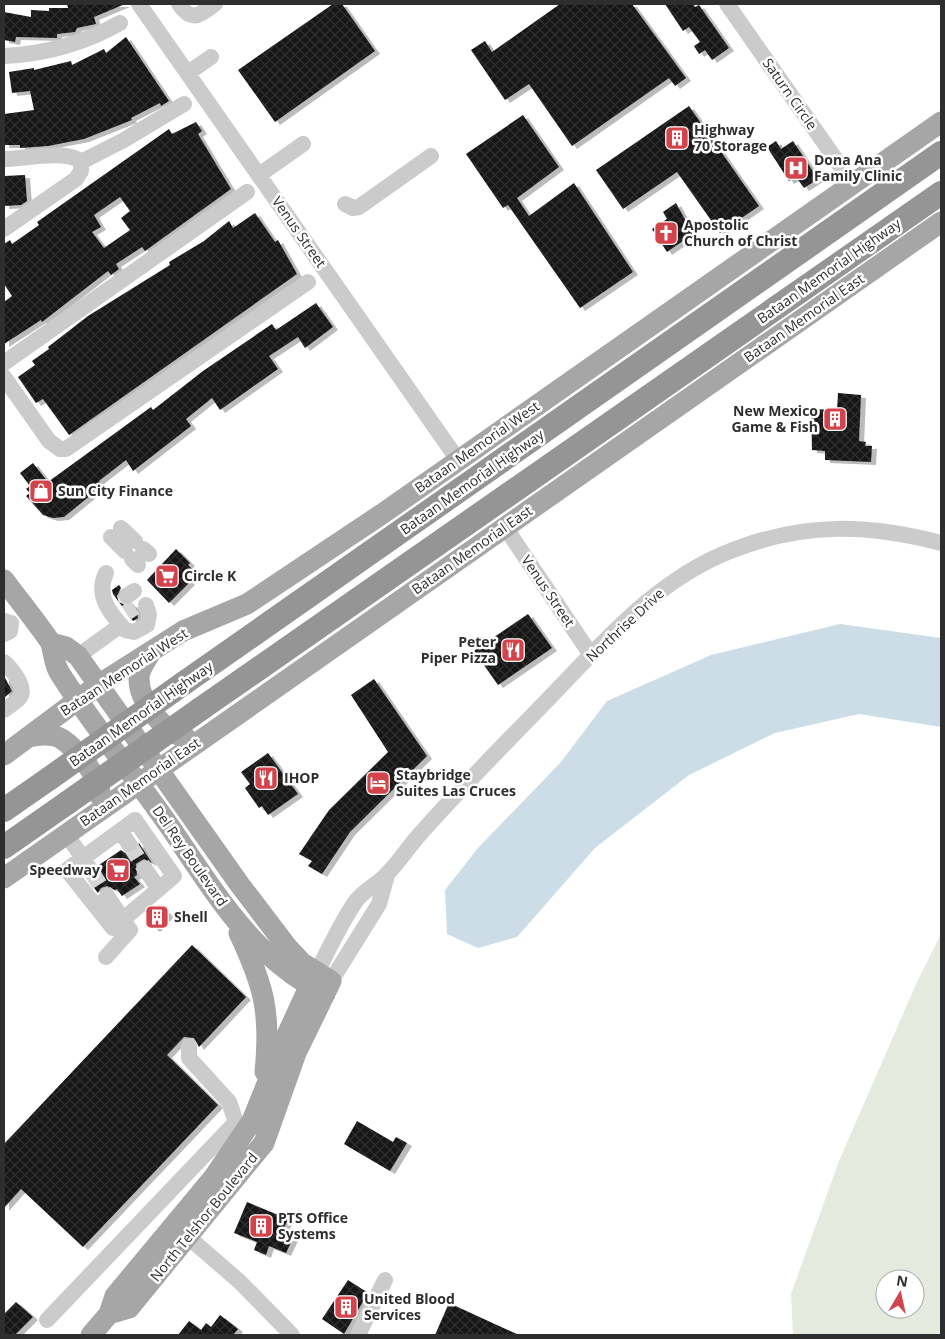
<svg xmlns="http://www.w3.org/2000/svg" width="945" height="1339" viewBox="0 0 945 1339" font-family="'Open Sans',sans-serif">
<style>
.grass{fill:#e4eade;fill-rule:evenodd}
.water{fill:#ccdde8}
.building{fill:url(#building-cross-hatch);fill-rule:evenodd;filter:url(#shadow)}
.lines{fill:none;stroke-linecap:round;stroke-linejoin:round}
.minor-tunnel{stroke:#d5d5d5;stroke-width:16;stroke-dasharray:16 8;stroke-linecap:butt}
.minor{stroke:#cbcbcb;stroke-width:16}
.major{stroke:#a6a6a6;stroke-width:21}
.highway{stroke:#959595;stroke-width:24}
.highway-bridge{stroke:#959595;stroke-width:24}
.labels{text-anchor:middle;stroke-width:5;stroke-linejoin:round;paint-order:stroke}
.street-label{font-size:14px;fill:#2e2e2e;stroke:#fff}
.poi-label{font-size:14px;font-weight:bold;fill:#2e2e2e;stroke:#fff;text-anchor:start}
</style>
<defs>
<pattern id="building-cross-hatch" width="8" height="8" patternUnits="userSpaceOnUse" patternTransform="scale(1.25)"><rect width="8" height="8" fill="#151515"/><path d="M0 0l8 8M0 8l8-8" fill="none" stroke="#2f2f2f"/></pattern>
<filter id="shadow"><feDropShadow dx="5" dy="3" stdDeviation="0" flood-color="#0004"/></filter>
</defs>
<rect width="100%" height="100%" fill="#fff"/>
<path class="grass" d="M941 934V1335H793L791 1294 839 1161 917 982ZM885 1279H915V1309H885Z"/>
<path class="water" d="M840 624 941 638V727L859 714 775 733 689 775 595 848 517 937 478 948 447 934 445 890 478 848 561 762 607 701 711 655Z"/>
<path class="building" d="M67 4H125L94 17 96 24 77 28 75 32 57 34V38L16 37 15 42 4 40V12L31 17V10L49 11V8H68Z
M333 4H342L375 51 275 122 238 70Z
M560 4H632L686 78 675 86 669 78 572 146 529 84 505 100 471 50 485 41 492 52Z
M665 4H693L695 7 699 5 729 48 712 60 705 50 699 54 694 46 700 42 689 27 683 31Z
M126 37 169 101 161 106 160 103 131 118 132 120 84 139 48 146 20 148V145H4V114L34 110 30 91 12 93 9 72 34 68V70L71 61 72 65 104 49 106 53Z
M689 106 759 206 720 233 677 172 623 209 596 170Z
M523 115 559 167 517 198 529 216 574 183 633 272 580 308 508 205 503 208 466 154Z
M196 122 202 131 198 134 231 189 145 251 142 247 116 264 119 269 111 275 108 271 42 322 41 320 4 344V302L12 296 4 284V244L10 240 12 244 39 225 37 222 169 129 172 134ZM120 197 130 211 121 218 130 230 104 248 92 232 101 227 94 215Z
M776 141 781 149 793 141 818 179 804 188 796 177 789 181 767 147Z
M25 175 27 201 21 205 4 206V176Z
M676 203 693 234 667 252 652 229 667 219 663 212Z
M255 213 275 242 278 240 297 274 69 435 43 399 36 403 18 377 35 365 32 361 49 349 48 347 88 316 170 265 169 262 204 241 229 221 233 228Z
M316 303 333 327 305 348 298 337 269 356 278 369 220 410 212 398 186 419 191 426 133 471 126 460 99 481 102 486 64 517 53 518 43 515 26 496 30 493 26 489 30 486 20 473 33 463 48 482 151 407 153 410 203 371 272 324 276 330Z
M838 393 861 395 859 441 866 442 865 446H872L871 462 825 460V451L812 450 811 409 837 410Z
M176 549 190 563 188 565 192 569 184 576 190 582 169 603 147 580Z
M119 585 121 588 117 596 119 602 127 606 133 604 137 610 138 618 133 621 113 594 112 590Z
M528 614 552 648 498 685 474 651Z
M4 676 12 691 4 698Z
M374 679 427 756 350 832 322 874 308 866 312 861 299 854 329 810 388 752 351 695Z
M268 753 298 794 268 815 262 806 259 808 245 788 250 784 241 772Z
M139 843 152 863 144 859 136 864 137 875 134 877 140 884 122 896 117 889 115 890 107 886 101 888 98 893 88 880H96L100 876 99 865 121 850 125 853 134 852Z
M159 905 169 914 155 929 145 920Z
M192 945 246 997 199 1047 194 1038 184 1037 167 1055 218 1105 83 1247 21 1189 4 1208V1144Z
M357 1121 393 1142 396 1137 407 1143 390 1171 344 1144Z
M247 1202 288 1219 282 1233 293 1238 286 1253 269 1246 266 1255 254 1250 257 1242 234 1233Z
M348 1280 368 1293 344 1334 322 1319Z
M16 1302 33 1317 15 1335H4V1314Z
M449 1303 519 1335H435Z
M220 1315 238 1329 233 1335H178L189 1321 201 1330 206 1323 211 1327Z"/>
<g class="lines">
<path class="minor-tunnel" d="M126 613 135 607
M129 844 145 869
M91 871 107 896"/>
<path class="minor" d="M139 4 458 460
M179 4C192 23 199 15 215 4
M727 4 853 184
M4 56C46 54 83 44 120 23
M188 73 211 57
M4 159C23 159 68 149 81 162
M259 175 303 144
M345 204 353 208 359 207 431 156
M4 229 76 179 81 171V162L124 140 184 104
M4 363 247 192
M4 377 49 441 60 449H66L308 282
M505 527 591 655
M121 528 135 541
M111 537 125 551
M143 549 149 554
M132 559 138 565
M106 573C95 596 110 613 125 630L134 632 147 625 149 615 146 605
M127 596 134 591
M4 621 11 623 10 631 4 634
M78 656 121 625
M4 662C11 668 27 687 20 697 17 702 9 706 4 710
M120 831 129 844
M66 834 83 858 135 820 174 876 113 928 67 870 83 858 91 871
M145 869 159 889
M106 957 130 930 107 896
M317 972C329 949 341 922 356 901 364 890 378 884 387 874 400 861 409 846 421 833 464 784 511 738 556 691 608 637 661 577 733 550 805 522 868 524 941 543
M331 981 379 904 387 875
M180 1230 240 1282 292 1335
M47 1320 236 1122 229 1102 189 1058V1046
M358 1335 385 1280"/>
<path class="major" d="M4 580C19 600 35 620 49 640 54 648 53 662 59 672 93 726 134 775 170 827 214 891 252 958 325 994
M51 643 66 647 78 656 240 885 288 948 302 963 331 981 296 1053 264 1143 129 1308 109 1314
M150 654C145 662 139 669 139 679 139 702 164 732 186 738
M28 737C37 735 46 734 55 736 72 741 102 779 100 796
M4 755 98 685 183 631 247 604 382 514 941 122
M4 878 941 222
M239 933C264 986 271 1012 265 1072
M91 1335 109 1314 115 1296 214 1177 252 1121 286 1037 315 974"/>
<path class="highway" d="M184 683 941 153
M202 708 941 193
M4 810 50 778
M4 847 67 803"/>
<path class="highway-bridge" d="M50 778 184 683
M67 803 202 708"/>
</g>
<defs>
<g id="building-square" transform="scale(1.25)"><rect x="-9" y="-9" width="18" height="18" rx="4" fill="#d3434c" stroke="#fff"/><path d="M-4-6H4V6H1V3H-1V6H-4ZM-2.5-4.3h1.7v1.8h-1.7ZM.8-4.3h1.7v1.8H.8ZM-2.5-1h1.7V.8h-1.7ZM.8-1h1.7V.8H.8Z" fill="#fff"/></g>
<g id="hospital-square" transform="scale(1.25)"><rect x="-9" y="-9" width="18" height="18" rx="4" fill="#d3434c" stroke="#fff"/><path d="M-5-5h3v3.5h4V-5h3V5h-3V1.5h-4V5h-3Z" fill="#fff"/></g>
<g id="church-square" transform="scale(1.25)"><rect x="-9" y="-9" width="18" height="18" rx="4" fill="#d3434c" stroke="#fff"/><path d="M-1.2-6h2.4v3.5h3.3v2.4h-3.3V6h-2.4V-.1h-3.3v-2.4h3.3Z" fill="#fff"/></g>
<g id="shop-square" transform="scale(1.25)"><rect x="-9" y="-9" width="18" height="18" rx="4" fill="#d3434c" stroke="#fff"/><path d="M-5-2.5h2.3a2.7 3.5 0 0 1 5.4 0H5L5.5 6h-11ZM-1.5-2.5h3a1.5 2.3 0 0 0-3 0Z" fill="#fff"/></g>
<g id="supermarket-square" transform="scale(1.25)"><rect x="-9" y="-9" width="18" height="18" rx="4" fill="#d3434c" stroke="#fff"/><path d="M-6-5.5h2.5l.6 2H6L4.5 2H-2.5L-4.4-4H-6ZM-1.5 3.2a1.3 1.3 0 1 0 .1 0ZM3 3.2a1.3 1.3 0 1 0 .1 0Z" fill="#fff"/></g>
<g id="restaurant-square" transform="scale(1.25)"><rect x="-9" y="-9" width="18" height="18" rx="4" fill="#d3434c" stroke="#fff"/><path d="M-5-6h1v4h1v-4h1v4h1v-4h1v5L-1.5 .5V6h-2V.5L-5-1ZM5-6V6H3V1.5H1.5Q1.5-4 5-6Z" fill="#fff"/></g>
<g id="hotel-square" transform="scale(1.25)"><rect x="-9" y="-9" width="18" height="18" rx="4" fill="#d3434c" stroke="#fff"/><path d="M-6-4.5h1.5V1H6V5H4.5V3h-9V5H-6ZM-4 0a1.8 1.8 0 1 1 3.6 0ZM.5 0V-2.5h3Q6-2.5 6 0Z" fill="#fff"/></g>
</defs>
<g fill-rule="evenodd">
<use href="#building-square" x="677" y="138"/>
<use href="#hospital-square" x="796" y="168"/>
<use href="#church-square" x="666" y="233"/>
<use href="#building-square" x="835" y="419"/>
<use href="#shop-square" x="41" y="491"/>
<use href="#supermarket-square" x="167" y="576"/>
<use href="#restaurant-square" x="513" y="650"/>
<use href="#restaurant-square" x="266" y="778"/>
<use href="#hotel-square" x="378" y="783"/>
<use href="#supermarket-square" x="118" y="870"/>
<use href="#building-square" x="157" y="917"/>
<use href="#building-square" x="261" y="1226"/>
<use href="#building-square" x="346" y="1307"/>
</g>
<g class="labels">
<g class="street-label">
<text transform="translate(790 94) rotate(55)" y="5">Saturn Circle</text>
<text transform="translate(299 232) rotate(55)" y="5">Venus Street</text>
<text transform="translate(829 271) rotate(-35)" y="5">Bataan Memorial Highway</text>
<text transform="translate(804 318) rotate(-35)" y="5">Bataan Memorial East</text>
<text transform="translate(477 447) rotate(-35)" y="5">Bataan Memorial West</text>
<text transform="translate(472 482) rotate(-35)" y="5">Bataan Memorial Highway</text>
<text transform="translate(472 550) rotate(-35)" y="5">Bataan Memorial East</text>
<text transform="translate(548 591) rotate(56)" y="5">Venus Street</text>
<text transform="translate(625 625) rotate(-43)" y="5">Northrise Drive</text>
<text transform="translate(124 672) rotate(-33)" y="5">Bataan Memorial West</text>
<text transform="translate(141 714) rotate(-35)" y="5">Bataan Memorial Highway</text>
<text transform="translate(140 782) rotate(-35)" y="5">Bataan Memorial East</text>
<text transform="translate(190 856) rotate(55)" y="5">Del Rey Boulevard</text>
<text transform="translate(204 1217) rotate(-51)" y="5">North Telshor Boulevard</text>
</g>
<g class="poi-label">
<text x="694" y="135">Highway<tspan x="694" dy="16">70 Storage</tspan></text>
<text x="814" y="165">Dona Ana<tspan x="814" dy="16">Family Clinic</tspan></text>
<text x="684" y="230">Apostolic<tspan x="684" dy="16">Church of Christ</tspan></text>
<text x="818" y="416" text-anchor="end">New Mexico<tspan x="818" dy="16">Game &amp; Fish</tspan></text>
<text x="58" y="496">Sun City Finance</text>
<text x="184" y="581">Circle K</text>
<text x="496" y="647" text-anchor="end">Peter<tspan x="496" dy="16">Piper Pizza</tspan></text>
<text x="396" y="780">Staybridge<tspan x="396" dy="16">Suites Las Cruces</tspan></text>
<text x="284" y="783">IHOP</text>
<text x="100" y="875" text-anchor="end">Speedway</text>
<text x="174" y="922">Shell</text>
<text x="278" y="1223">PTS Office<tspan x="278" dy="16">Systems</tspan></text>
<text x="364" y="1304">United Blood<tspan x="364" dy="16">Services</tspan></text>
</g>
</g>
<rect width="945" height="1339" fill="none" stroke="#2e2e2e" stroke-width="10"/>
<g transform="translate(900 1294) rotate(9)"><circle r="24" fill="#ffffff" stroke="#ababab"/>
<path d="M0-4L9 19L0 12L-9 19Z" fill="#d3434c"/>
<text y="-8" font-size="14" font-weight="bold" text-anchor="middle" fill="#2e2e2e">N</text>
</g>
</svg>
